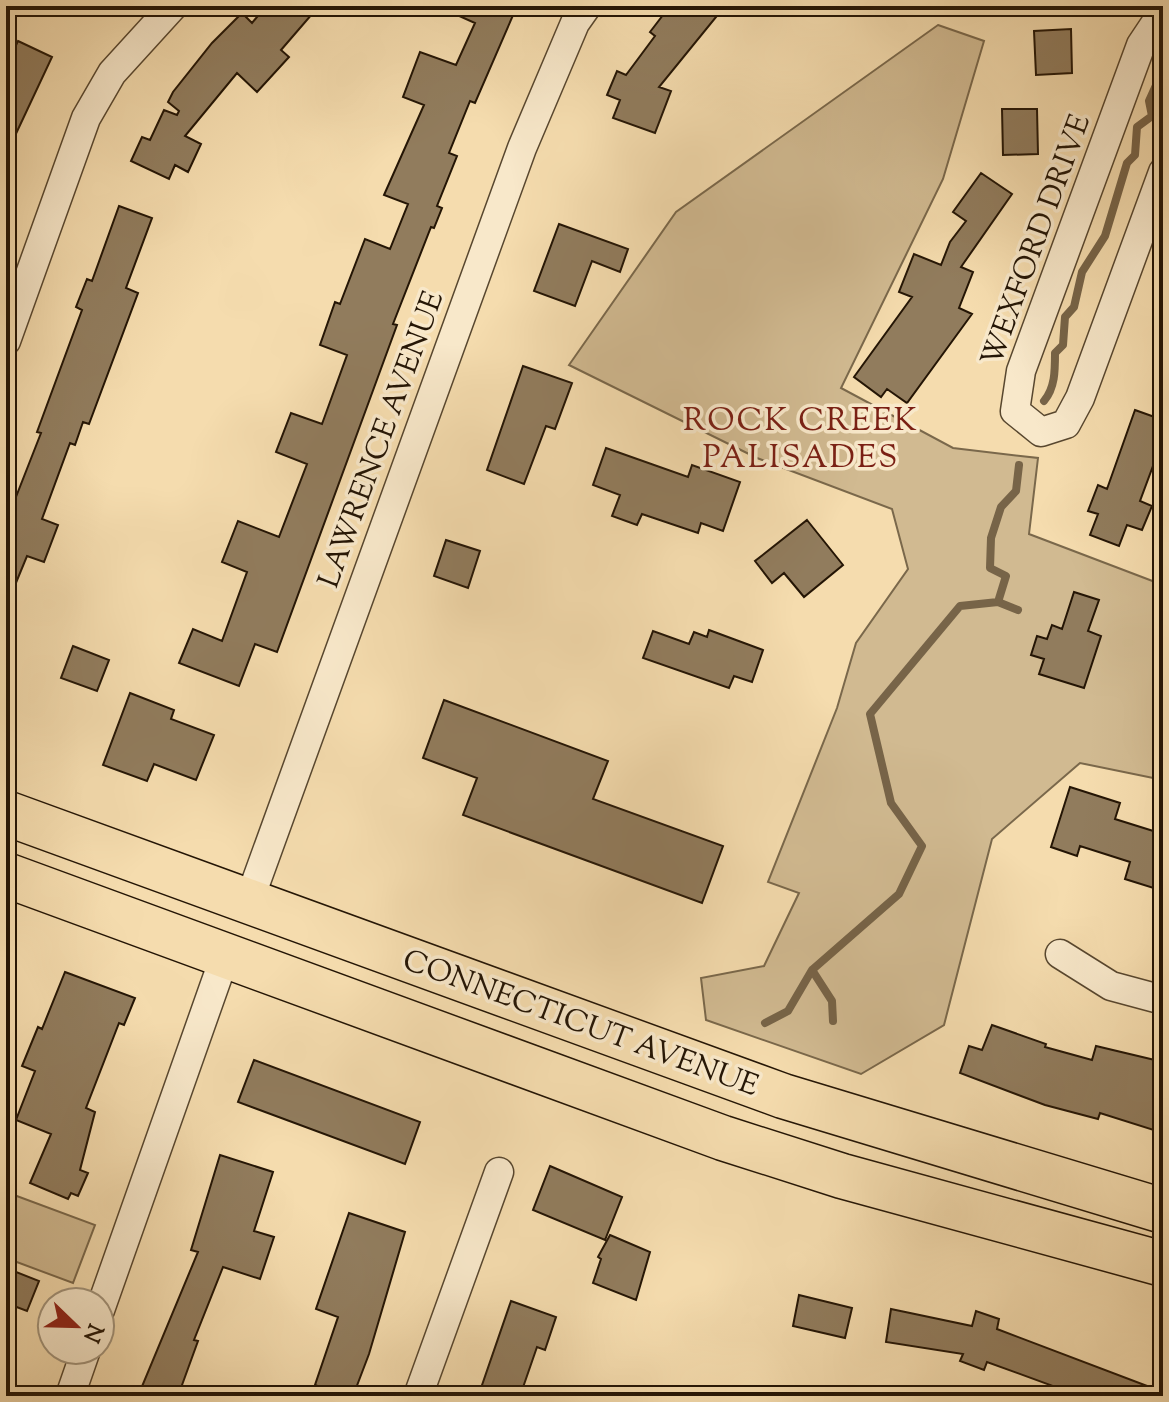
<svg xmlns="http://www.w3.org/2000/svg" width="1169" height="1402" viewBox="0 0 1169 1402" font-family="'Sorts Mill Goudy',serif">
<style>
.green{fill:#d1ba91;stroke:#7a684b;stroke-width:2}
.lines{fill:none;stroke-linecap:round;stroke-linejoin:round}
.stream{stroke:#776448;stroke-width:8}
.building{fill:#917c5d;stroke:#241505;stroke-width:2}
.street-casing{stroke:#58472f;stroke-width:31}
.primary-casing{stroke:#241505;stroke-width:47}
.street{stroke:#f8e8ca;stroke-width:28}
.primary{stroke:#f5dcae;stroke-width:44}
.labels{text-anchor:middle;stroke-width:7;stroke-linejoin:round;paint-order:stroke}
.street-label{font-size:30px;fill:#241505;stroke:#f8e8ca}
.neighbourhood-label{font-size:32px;letter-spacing:2px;fill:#7a1f14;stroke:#f8e8ca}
</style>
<rect width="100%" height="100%" fill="#f5dcae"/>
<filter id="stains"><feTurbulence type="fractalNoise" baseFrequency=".0025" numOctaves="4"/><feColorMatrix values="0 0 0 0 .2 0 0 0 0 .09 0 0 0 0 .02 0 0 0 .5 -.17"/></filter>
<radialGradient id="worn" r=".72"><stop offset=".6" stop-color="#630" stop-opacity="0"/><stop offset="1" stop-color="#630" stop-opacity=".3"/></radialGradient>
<path class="green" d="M938 25 984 41 943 179 841 388 953 448 1038 458 1029 534 1163 585V780L1080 763 992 839 944 1025 861 1074 706 1020 701 978 764 966 799 893 768 882 837 708 856 643 908 569 892 509 757 458 569 365 676 212Z
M6 1192 95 1225 73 1283 6 1258Z"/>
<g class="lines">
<path class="stream" d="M1044 401C1055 388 1055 371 1055 353L1063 345 1065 317 1074 307 1082 272 1105 236 1127 163 1135 155 1137 127 1152 116 1149 101 1163 70
M1018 610 998 602 1006 576 990 568 991 538 1001 507 1016 491 1019 465
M833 1021 832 1001 812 970 899 894 922 846 891 803 870 714 960 606 998 602
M765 1023 788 1011 812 970"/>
</g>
<path class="building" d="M266 6H319L281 50 289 57 257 92 237 73 185 136 201 144 188 172 175 165 169 179 131 161 142 137 150 140 164 110 177 115 179 111 168 102 173 92 212 43 242 13 252 23Z
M437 6H500L514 13 475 103 470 101 449 153 457 156 437 206 442 208 434 228 431 227 393 324 397 325 277 652 255 644 239 686 179 663 193 629 222 641 247 572 222 562 238 521 279 537 307 464 276 452 291 413 322 424 347 355 320 345 335 302 340 304 365 239 390 249 408 204 384 195 424 105 403 97 420 52 456 65 475 23Z
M670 6H725L659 87 671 91 655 133 613 118 620 100 607 95 617 71 626 75 655 36 650 32Z
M1071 29 1072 73 1036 75 1034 31Z
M18 41 52 57 6 155V66Z
M1002 109H1037L1038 154 1003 155Z
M981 173 1012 194 961 267 973 272 959 308 972 314 907 403 887 389 881 397 854 377 912 297 899 292 914 254 941 265 950 242 966 221 953 212Z
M119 206 152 218 126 288 138 293 89 424 83 422 75 445 70 443 42 519 58 525 44 562 27 556 6 607V505L12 507 41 433 37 432 82 310 76 307 87 279 92 281Z
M559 224 628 249 620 272 592 261 575 306 534 291Z
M523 366 572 383 555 429 546 426 524 484 487 470Z
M1135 410 1163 420V439L1140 501 1152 506 1142 530 1127 525 1119 546 1090 535 1098 514 1088 511 1098 485 1107 489Z
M606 448 688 477 692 465 740 482 723 531 701 523 698 533 642 514 637 525 612 516 620 495 593 485Z
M807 520 843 565 804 597 784 573 772 583 755 561Z
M446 540 480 551 468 588 434 576Z
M1074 592 1099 600 1088 631 1101 636 1084 688 1039 674 1044 659 1031 655 1037 636 1047 639 1052 625 1062 629Z
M709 630 763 650 752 682 734 676 729 688 643 658 653 631 689 644 694 632 707 637Z
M73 646 109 660 97 691 61 678Z
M130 693 174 710 171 719 214 735 196 780 154 764 147 781 103 765Z
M444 700 608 761 593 799 723 846 702 903 463 815 477 778 423 758Z
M1070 787 1120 803 1115 819 1163 834V891L1125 879 1130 862 1080 846 1077 856 1051 847Z
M65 972 135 998 124 1025 119 1023 86 1108 95 1112 80 1170 88 1173 78 1196 71 1193 68 1199 30 1183 51 1134 16 1120 35 1071 22 1066 38 1027 42 1029Z
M992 1025 1046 1044 1045 1047 1092 1060 1096 1046 1159 1061 1156 1072 1163 1074V1133L1100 1113 1098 1119 1045 1105 960 1073 969 1046 982 1050Z
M254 1060 420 1122 405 1164 238 1102Z
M220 1155 273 1172 254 1231 274 1237 260 1279 223 1267 194 1340 198 1341 178 1396H138L198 1252 191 1250Z
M550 1166 622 1197 605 1240 533 1210Z
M349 1213 405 1232 369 1354 353 1396H343L315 1385 338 1317 316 1309Z
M610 1235 650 1252 636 1300 593 1283 601 1259 598 1257Z
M6 1268 39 1281 27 1311 6 1303Z
M799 1295 852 1308 845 1338 793 1326Z
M511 1301 556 1317 545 1350 537 1347 520 1396H493L480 1391Z
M891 1309 972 1326 976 1311 999 1319 997 1329 1163 1392V1396H1062L1064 1390 987 1362 984 1370 960 1361 963 1354 886 1342Z"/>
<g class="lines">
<g class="street-casing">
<path id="street" d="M1163 12 1141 45 1021 371 1015 411 1041 432 1066 424 1080 398 1163 172
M6 341 86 118 112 73 173 6
M249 901 522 148 575 23 587 6
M1060 954 1111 986 1163 1000
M100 1310 226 953
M70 1396 86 1350
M418 1396 499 1172"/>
</g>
<g class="primary-casing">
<path id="primary" d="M6 813 783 1096 1163 1211
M6 875 723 1138 842 1176 1163 1264"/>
</g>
<use href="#street" class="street"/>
<use href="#primary" class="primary"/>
</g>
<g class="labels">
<g class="street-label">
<text transform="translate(1035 240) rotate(-70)" y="10">WEXFORD DRIVE</text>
<text transform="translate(380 439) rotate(-70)" y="10">LAWRENCE AVENUE</text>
<text transform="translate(581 1022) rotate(20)" y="10">CONNECTICUT AVENUE</text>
</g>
<g class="neighbourhood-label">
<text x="801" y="430">ROCK CREEK<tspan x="801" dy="37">PALISADES</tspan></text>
</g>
</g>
<rect width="1169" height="1402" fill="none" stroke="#f5dcae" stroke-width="32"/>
<rect x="8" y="8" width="1153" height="1386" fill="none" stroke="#241505" stroke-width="4"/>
<rect x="16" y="16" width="1137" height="1370" fill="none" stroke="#241505" stroke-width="2"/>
<g transform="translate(76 1326) rotate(113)"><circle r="38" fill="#f8e8ca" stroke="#a3947b" stroke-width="2"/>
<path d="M0-6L14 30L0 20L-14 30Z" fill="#8f2418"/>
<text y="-12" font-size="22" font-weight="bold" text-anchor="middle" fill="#241505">N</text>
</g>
<rect width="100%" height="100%" filter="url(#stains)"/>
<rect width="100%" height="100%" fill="url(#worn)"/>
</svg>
